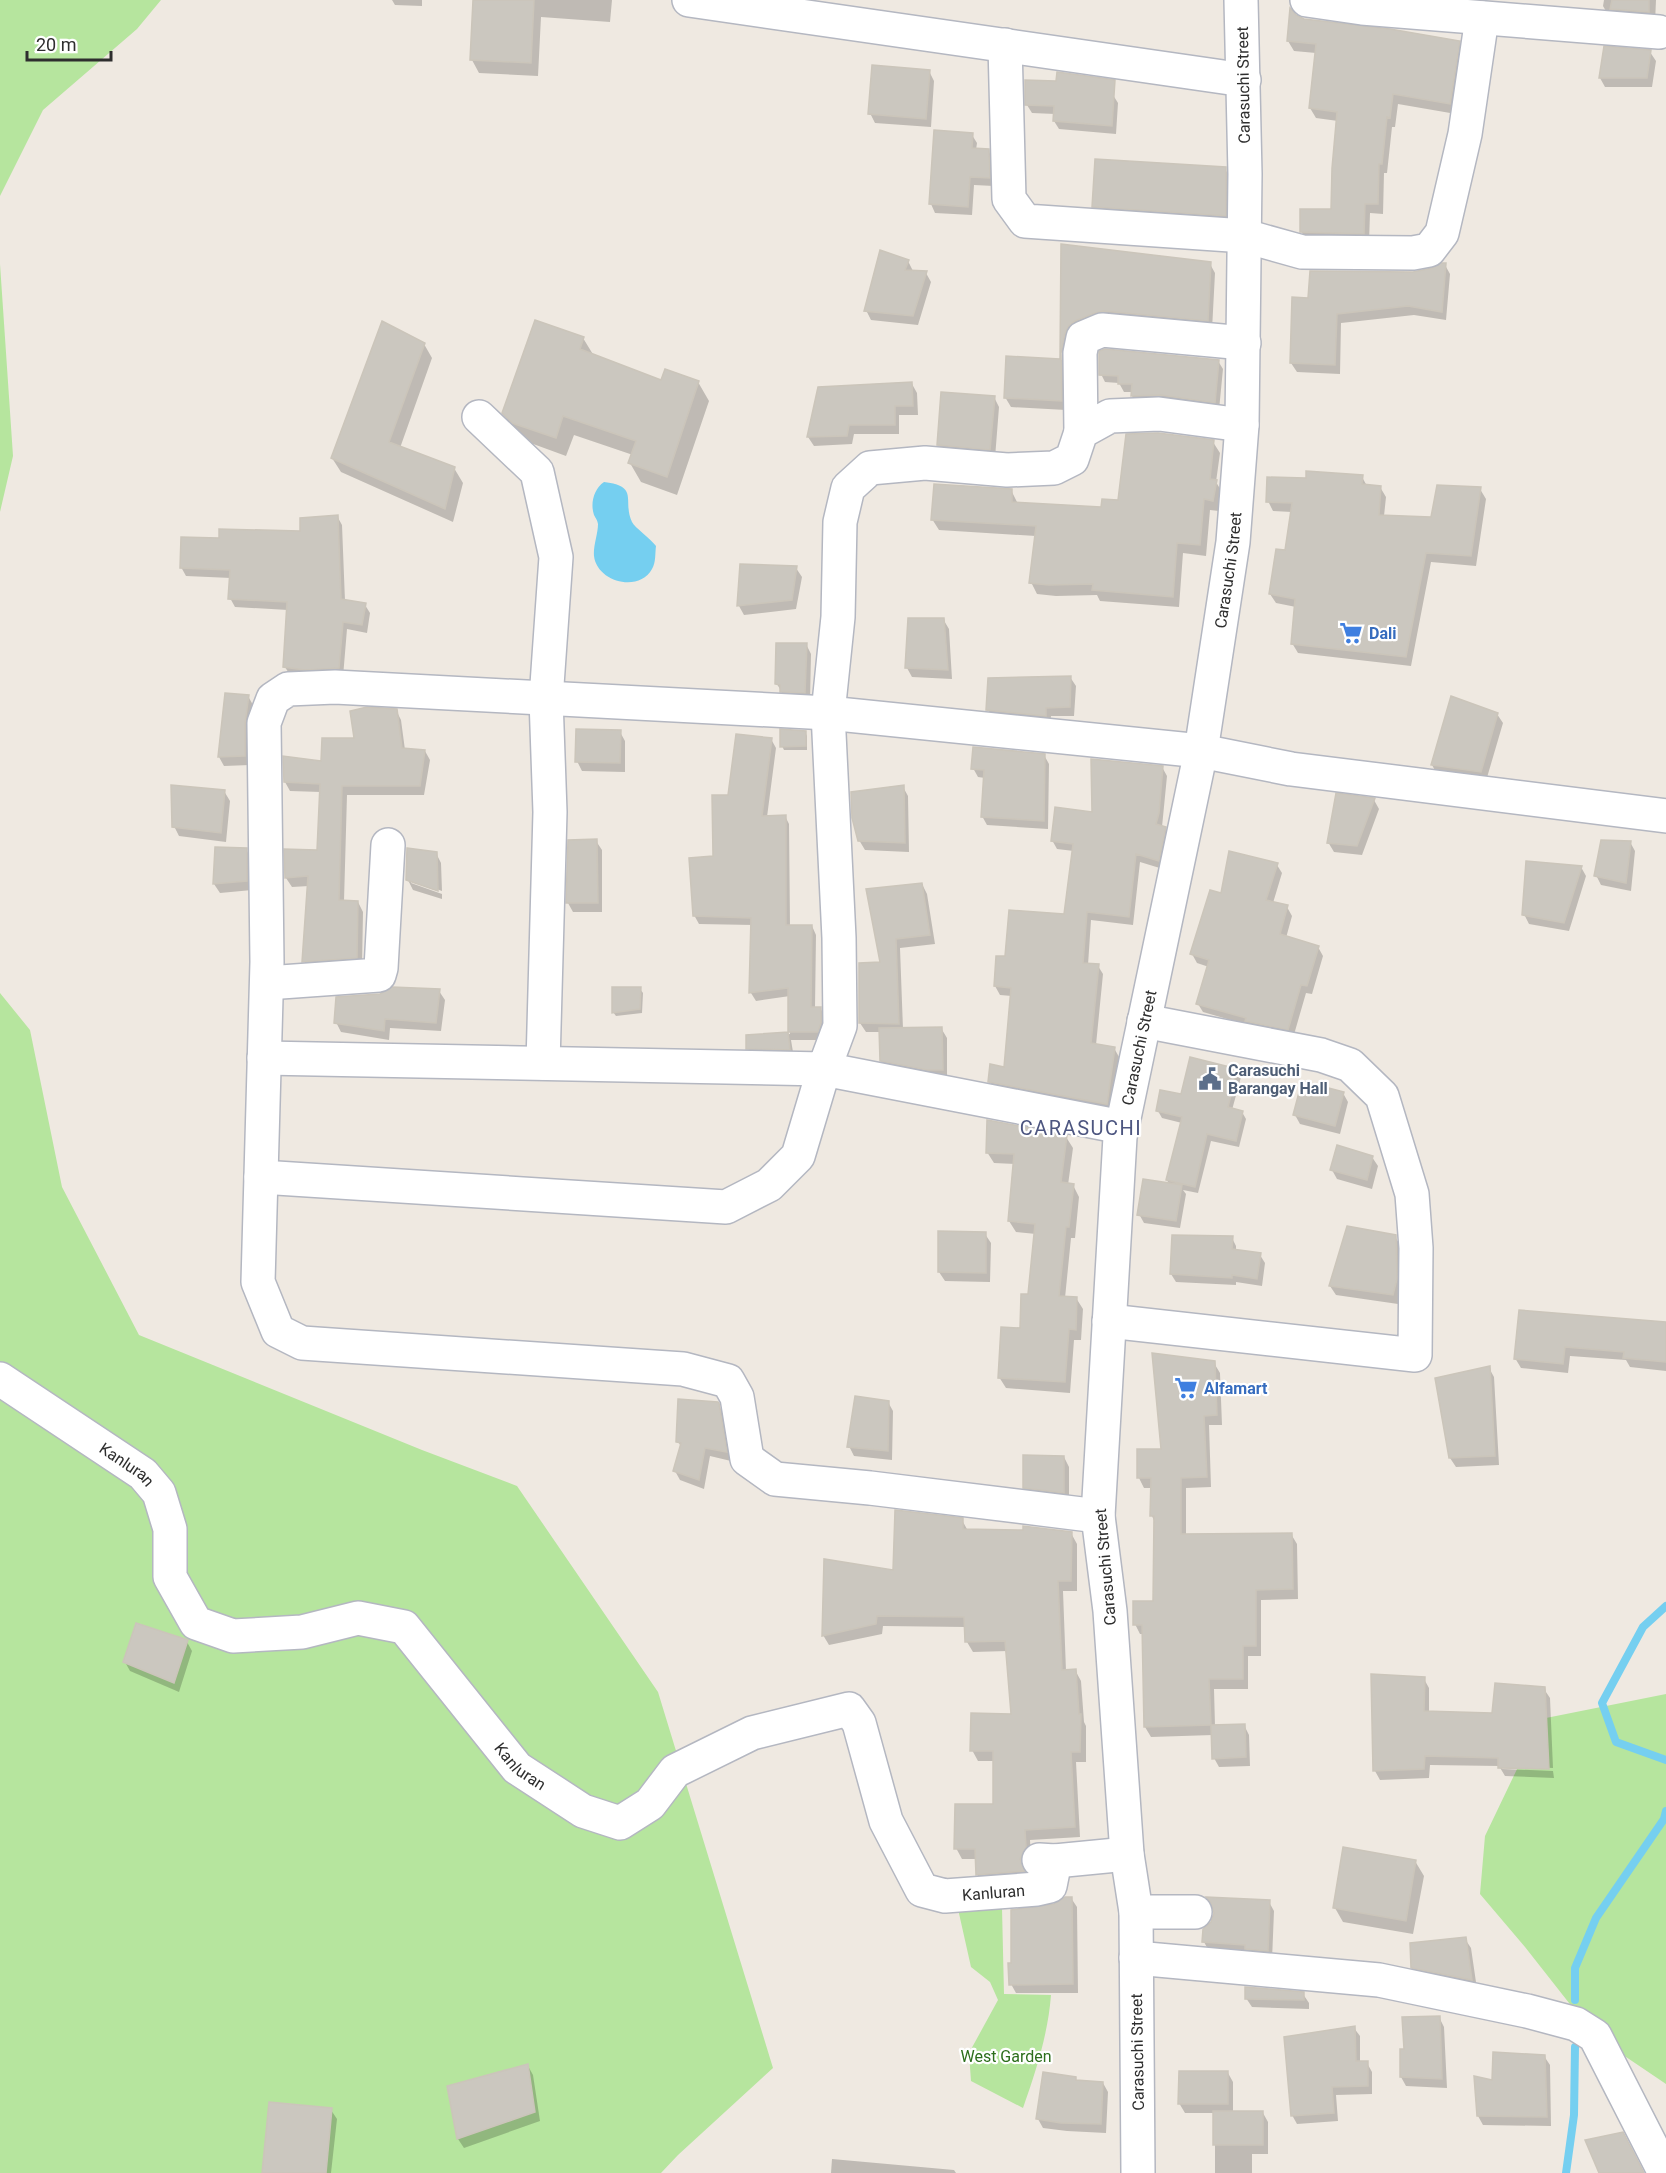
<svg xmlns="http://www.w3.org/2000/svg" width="1666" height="2173" viewBox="0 0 1666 2173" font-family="Roboto,sans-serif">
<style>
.green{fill:#b6e59e}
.water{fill:#75cff0}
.shadow{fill:#0003}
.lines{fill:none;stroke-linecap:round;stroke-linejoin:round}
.stream{stroke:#75cff0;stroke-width:8}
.building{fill:#cbc7bf;stroke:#cbc5ba;stroke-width:1.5}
.minor-casing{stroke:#b4b7c1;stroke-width:36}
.minor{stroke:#fff;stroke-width:33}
.labels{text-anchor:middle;stroke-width:4.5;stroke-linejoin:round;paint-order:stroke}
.street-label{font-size:16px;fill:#2e2e2e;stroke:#fff}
.shop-label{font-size:16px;font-weight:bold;fill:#366cbe;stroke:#fff;text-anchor:start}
.service-label{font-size:16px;font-weight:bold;fill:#4e5e75;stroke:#fff;text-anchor:start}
.park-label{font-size:16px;fill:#2c6e1b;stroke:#fff}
.quarter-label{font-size:20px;letter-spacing:1.5px;fill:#4d5680;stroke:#fff}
</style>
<rect width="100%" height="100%" fill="#efe9e1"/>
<path class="green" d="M0 0H161L137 29 43 110 0 196Z
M0 264 13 456 0 512Z
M0 993 30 1030 62 1187 139 1335 422 1450 517 1486 658 1692 773 2068 678 2155 661 2173H0Z
M1666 1694V2084L1595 2036 1525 1947 1480 1894 1485 1836 1541 1719Z
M1002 1908 1004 1994 1051 1995C1048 2034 1036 2071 1023 2108L971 2081 969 2053 998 2000 990 1982 971 1967 958 1909Z"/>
<path class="water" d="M604 482C640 486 622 501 632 522 635 528 650 538 656 546 655 553 656 563 652 569 639 593 597 582 594 556 593 546 598 534 598 524 597 519 596 519 594 515 590 503 594 489 604 482Z"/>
<path class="shadow" d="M392 0H422V6L395 5Z
M475 0H612L610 22 541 17 538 76 479 73 472 60Z
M1604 0H1656L1655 23 1610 18 1603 6Z
M1295 16 1304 20 1459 43 1465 53 1456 114 1398 104 1395 127H1392L1387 173H1384L1383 214 1370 213 1369 243 1307 242 1301 231 1333 210 1338 121 1316 118 1310 108 1316 53 1294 51 1288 41Z
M1605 48 1650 52 1656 61 1652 87H1605L1600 78Z
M929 71 934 81 931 127 875 123 870 113Z
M1113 95 1118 103 1116 134 1059 129 1054 121 1055 114 1032 113 1027 105Z
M972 135 977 143 976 150 988 151 993 159 994 186 974 185 972 215 935 213 931 204Z
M1225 169 1233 183V230L1102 221 1094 206Z
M1062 246 1210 264 1215 273 1212 330 1110 320 1066 410 1011 407 1005 397 1007 357 1062 360Z
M908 261 913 271 926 273 931 282 918 325 871 320 866 310Z
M1445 265 1450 274 1446 320 1414 315 1341 323 1340 374 1297 372 1291 363 1309 299Z
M583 338 594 356 662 382H698L709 401 677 495 641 482 630 463 633 455 574 435 566 456 525 441 514 432 503 412Z
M424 344 432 358 400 448 454 468 463 483 453 522 341 472 332 458Z
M1218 361 1223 369 1219 410 1137 404 1132 396 1133 392H1124L1119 383 1105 382 1101 374Z
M912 384 917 393 918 415H899V434H854L852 444 814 446 808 437 819 388Z
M994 397 999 407 995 458 944 454 938 444Z
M1213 442 1220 453 1216 482 1222 492 1219 511 1210 510 1206 556 1183 553 1179 607 1100 601 1097 595 1056 596 1037 594 1031 582 1036 536 939 530 932 519 1011 490 1018 504 1103 509 1119 502Z
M1362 477 1367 486 1380 487 1386 497 1384 516 1432 519 1480 489 1486 499 1476 566 1431 562 1411 666 1298 653 1292 643 1296 607 1276 603 1270 594 1286 552 1292 512 1273 511 1268 501 1307 480Z
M337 516 342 525 345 601 365 605 370 613 367 633 347 629 343 677 290 675 285 667 288 610 235 607 230 598 231 578 186 576 181 567 220 539 302 532Z
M796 568 802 577 796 609 744 615 739 606Z
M943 619 949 629 952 679 912 677 907 668Z
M806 644 811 654 810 702 787 701 777 684Z
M1070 677 1076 686 1074 716H1051L1050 725 993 719 988 710Z
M248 696 253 705 250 765 224 766 219 757Z
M396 710 401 720 405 750 425 751 430 760 424 795H347L344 901 358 902 363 912 362 967 309 970 304 961 309 886 292 887 286 878 319 851 321 792 290 791 285 782V757L322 762Z
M1497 714 1503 723 1486 781 1437 774 1432 765Z
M620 732 625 741V772L582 771 577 761Z
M805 732 807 736V750H784L782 746Z
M771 739 776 748 767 817 785 816 789 824 790 926H812L816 935 815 1008H820L825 1016 822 1040H791L794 1058H753L748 1048 747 1037 790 1034V996L756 1001 751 993 753 925 699 924 694 915 714 857 729 796Z
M1044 755 1049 764 1048 829 987 825 982 816 985 778 978 777 973 768Z
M1162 767 1167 776 1162 827 1165 828 1170 836 1163 869 1140 862 1133 925 1091 920 1088 965 1098 966 1103 974 1096 1045 1114 1048 1119 1057 1111 1112 995 1090 990 1082 1006 1069 1012 996 1000 995 995 986 1006 958 1066 916 1074 851 1057 849 1052 840Z
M903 787 908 796 909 852 865 850 859 840Z
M224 791 230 801 226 842 179 836 174 826Z
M1374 800 1379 809 1362 855 1334 852 1328 842Z
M596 841 602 850V912H573L568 903Z
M1630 842 1635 851 1631 891 1601 885 1596 875Z
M246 849 251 859 252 890 220 893 214 884Z
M436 853 441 863 442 891 411 880V883L442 894V899L413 890 408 880Z
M1277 865 1282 873 1273 903 1287 907 1292 916 1286 938 1318 947 1323 956 1312 994 1306 993 1293 1038 1203 1012 1198 1004 1209 967 1197 963 1192 954 1222 895Z
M1581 867 1586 876 1569 931 1529 924 1524 914Z
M922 884 927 894 935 944 900 948 903 1029 941 1028 947 1038V1079L887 1070 881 1060V1032H866L860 1023 882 963Z
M640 989 643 993 642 1013 616 1016 613 1012Z
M439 991 445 1000 441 1031 390 1028 389 1040 341 1032 336 1022Z
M1237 1070 1241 1077 1232 1110 1242 1112 1246 1119 1239 1147 1211 1141 1198 1193 1183 1190 1186 1194 1180 1228 1144 1223 1139 1214 1169 1184 1167 1180 1182 1123 1162 1118 1158 1111 1182 1096Z
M1343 1093 1348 1102 1340 1134 1300 1124 1295 1115Z
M1066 1137 1073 1148 1068 1185H1073L1079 1197 1075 1238H1071L1065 1298H1076L1083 1309 1081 1340H1074L1070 1393 1006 1388 999 1377 1021 1330 1030 1296 1036 1234 1016 1232 1009 1221 1015 1164 994 1163 987 1152Z
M1372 1157 1378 1166 1372 1189 1337 1179 1332 1170Z
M985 1234 991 1243 990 1282 945 1281 939 1272Z
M1395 1237 1401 1246V1290L1398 1304 1336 1295 1330 1286Z
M1232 1238 1236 1246V1251L1260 1255 1265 1263 1262 1286 1236 1282V1285L1176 1282 1171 1274Z
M1666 1324V1371L1630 1367 1626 1360 1570 1356 1568 1373 1521 1368 1515 1358Z
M1214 1363 1220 1373 1222 1425H1209L1211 1487 1186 1488V1536L1291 1534 1297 1544 1298 1599 1261 1600V1656H1248V1689H1214L1215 1726 1244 1725 1249 1735 1250 1766 1219 1767 1214 1758 1213 1735 1151 1737 1145 1727 1143 1634H1140L1135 1624 1155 1602V1523L1152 1516V1488H1144L1139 1478 1163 1450Z
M1489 1368 1494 1377 1499 1465 1456 1467 1450 1458Z
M888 1402 893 1411 892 1460 854 1456 849 1446Z
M717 1403 724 1414 731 1461 710 1456 704 1489 680 1480 675 1471 681 1447 678 1441Z
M1064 1457 1069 1467V1502L1030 1497 1025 1488Z
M962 1520 968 1531 1071 1533 1077 1544V1591H1063L1066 1671 1075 1670 1081 1681 1084 1722 1086 1726V1762H1076L1080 1837 1030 1840 1031 1858 1025 1871 1029 1881 983 1885 977 1874V1859H962L956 1848 995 1806 994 1761H978L972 1750 1013 1715 1008 1651 973 1652 967 1642 966 1627 883 1626 882 1634 829 1645 823 1635 895 1572Z
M187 1642 192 1651 179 1692 130 1671 125 1662Z
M1424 1679 1429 1688V1712L1493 1715 1544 1689 1550 1698 1553 1768 1502 1766V1769L1553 1771 1554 1778 1505 1776 1499 1766 1430 1765 1429 1778 1380 1780 1375 1771Z
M1415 1861 1424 1876 1413 1934 1343 1922 1335 1908Z
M1071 1898 1077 1907 1078 1993H1016L1011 1984 1013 1964 1041 1909Z
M1269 1902 1274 1911 1272 1960 1209 1951 1204 1942Z
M1465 1939 1471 1948 1477 1989 1418 1977 1412 1967Z
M1303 1994 1309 2003V2009L1252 2007 1246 1998Z
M1439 2017 1444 2027 1447 2088 1406 2086 1401 2077 1405 2051Z
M1354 2028 1360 2036V2063H1367L1372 2072V2094L1336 2095 1338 2121 1297 2124 1292 2115Z
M1544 2056 1550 2065 1551 2126 1483 2125 1478 2116 1494 2082Z
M528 2066 533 2075 540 2121 464 2148 458 2139 449 2087Z
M1228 2073 1233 2082V2112L1263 2113 1268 2122V2154H1252V2173H1215V2113H1185L1179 2103Z
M1077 2082 1103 2083 1108 2092 1106 2133 1067 2131 1043 2128 1038 2119Z
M331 2110 337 2119 331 2173H264Z
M832 2159 954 2170 956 2173H831Z"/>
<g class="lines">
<path class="stream" d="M1666 1606 1643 1627 1602 1703 1616 1742 1666 1760
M1575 2000V1968L1596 1918 1664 1819 1666 1811
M1566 2173 1574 2115 1575 2047"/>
</g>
<path class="building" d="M473 0H534L531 63 470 60Z
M1612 0H1649V12L1610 9Z
M1290 8 1296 15 1304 19 1390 29 1460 41 1450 104 1393 94 1390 118 1387 117 1382 164H1379L1378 204H1365L1364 234 1300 232V209H1331L1332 168 1337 112 1309 108 1316 44 1287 41Z
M1604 46 1651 50 1647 78H1599Z
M872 65 930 70 926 119 868 114Z
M1057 72 1115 80 1112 126 1053 121 1054 106 1025 105V80L1056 81Z
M934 130 973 133 972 148 989 149 990 178 970 177 968 207 929 204Z
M1095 159 1226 167V216L1092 207Z
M1061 244 1211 262 1208 321 1104 311 1095 313 1075 321 1068 327 1065 334 1061 353 1062 401 1004 398 1006 356 1060 359Z
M880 250 909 260 905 270 927 271 913 316 864 311Z
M1441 263H1446L1442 312 1408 306 1337 314 1335 365 1290 363 1292 297 1308 298 1310 271 1413 272 1432 268Z
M535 320 584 337 580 349 661 380 665 369 699 381 667 477 628 463 636 441 563 416 556 438 512 423 502 413Z
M382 321 425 343 389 442 455 467 445 509 331 458Z
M1105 349 1219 360 1215 403 1161 395 1131 396 1132 384H1118V376L1099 375V351Z
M912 382 913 406H895V425H849L847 436 807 437 818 387Z
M941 392 995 396 990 450 937 445Z
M1158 433 1214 440 1210 479 1217 480 1213 501 1204 499 1200 545 1177 543 1173 597 1092 590 1093 584 1049 585 1029 583 1036 526 931 520 934 484 1012 489V502L1101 507 1102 499 1118 500 1126 434Z
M1306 471 1363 475 1362 484 1381 486 1379 515 1431 517 1437 485 1481 487 1471 556 1426 553 1406 657 1291 644 1295 599 1269 594 1276 549 1285 550 1292 503 1266 502 1267 477 1306 478Z
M338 515 341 599 366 603 362 625 343 622 339 668 305 670 283 667 287 602 228 599 230 570 180 568 181 537 219 538V529L300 531V518Z
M740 564 797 566 792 600 737 606Z
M908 618H944L948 670 905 668Z
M776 643H807L805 693 780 692V685L775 684Z
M1071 676 1070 707 1046 708V716L986 710 988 678Z
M225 693 249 695 245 723V756L218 757Z
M1451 696 1498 713 1481 772 1431 765Z
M367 707 397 709 402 748 425 750 420 786H342L339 900 358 901 357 958 302 962 308 876 285 878 284 849 317 850 320 784 284 782 283 756 321 761 322 738H354L350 711Z
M576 729 621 730 620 763 575 762Z
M780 729 806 731V746L780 747Z
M736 734 772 738 762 816 786 815V925H812L811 1007H821V1023L818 1032H788V988L749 993 751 918 693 916 689 858 713 856 712 795H728Z
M973 747 1045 754 1044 821 981 817 984 770 971 769Z
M1091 759 1163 766 1159 813 1156 824 1166 827 1159 861 1136 854 1129 917 1087 912 1083 963 1099 964 1091 1043 1115 1047 1107 1104 988 1082 990 1064 1004 1067 1011 988 994 986 996 956H1005L1009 910 1064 914 1073 844 1051 841 1055 807 1092 812Z
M171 785 225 790 221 833 172 827Z
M904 785 905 843 858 841 852 818 851 792Z
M1336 793 1375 798 1357 846 1327 843Z
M597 839 598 903H566L568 840Z
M1601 840 1631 841 1626 883 1594 876Z
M215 847 247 848V881L213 884Z
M407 848 437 852 438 891 406 880Z
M1229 851 1278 863 1266 900 1288 905 1280 934 1319 946 1307 986 1301 985 1288 1030 1245 1021 1246 1018 1196 1004 1209 960 1190 954 1210 890 1221 893Z
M1526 861 1582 866 1564 923 1522 915Z
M922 883 930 935 896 939 899 1024 859 1023V963L880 962 866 889Z
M392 987 440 989 436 1023 385 1019 384 1031 334 1023 336 997 380 994Z
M612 987H641L640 1009 612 1013Z
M942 1027 943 1070H927L880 1061 879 1028Z
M788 1032 790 1050 746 1049V1035Z
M1190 1057 1238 1069 1228 1107 1243 1111 1236 1141 1207 1134 1195 1187 1166 1180 1182 1117 1156 1111 1160 1090 1181 1094Z
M1302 1081 1344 1092 1335 1126 1293 1115Z
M987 1120 1067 1135 1061 1182 1074 1184 1069 1227H1066L1059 1296 1077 1297 1076 1330 1069 1329 1065 1382 998 1378 1001 1327 1020 1328 1021 1294H1028L1035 1224 1008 1221 1014 1154 986 1153Z
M1337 1145 1373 1156 1367 1180 1330 1170Z
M1143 1179 1182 1185 1176 1221 1137 1215Z
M1347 1226 1396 1235 1397 1279 1393 1295 1329 1286Z
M938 1231 986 1232V1273L938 1272Z
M1172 1235 1233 1236 1232 1249 1261 1253 1257 1279 1232 1275V1278L1170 1274Z
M1519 1310 1666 1322V1362L1623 1358 1624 1352 1565 1347 1563 1364 1514 1359Z
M1152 1353 1215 1361 1217 1415 1204 1416 1207 1477 1181 1478V1534L1292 1533 1293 1589 1256 1590V1646H1243V1679H1209L1211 1725 1144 1727 1142 1625H1133V1601H1153L1154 1516H1150L1151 1478H1137V1449H1161Z
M1490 1366 1495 1456 1449 1458 1435 1378Z
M855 1396 889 1401 888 1451 847 1447Z
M678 1399 718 1402 719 1403 727 1452 705 1448 699 1480 673 1471 681 1443 676 1442Z
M1023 1455 1064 1456V1493L1023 1488Z
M895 1510 963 1518V1529L1023 1530V1526L1072 1532 1071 1581H1058L1062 1670 1076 1669 1079 1714H1081L1080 1752H1071L1075 1827 1025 1830 1026 1847 1020 1859 1025 1871 976 1875 975 1849H954L955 1804H993V1751H970L971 1713 1011 1714 1005 1641 965 1642 964 1617 877 1616 876 1624 822 1636 824 1559 893 1570Z
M136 1623 188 1640 174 1683 123 1662Z
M1371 1674 1425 1677 1424 1711 1492 1713 1495 1683 1545 1687 1549 1769 1498 1768V1758L1425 1756 1424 1769 1373 1771Z
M1245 1724 1246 1757 1212 1759 1211 1725Z
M1343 1847 1416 1860 1406 1921 1333 1908Z
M1065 1897H1072L1073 1984 1009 1985 1008 1963H1011V1910L1054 1904Z
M1206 1897 1270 1900 1268 1951 1245 1949V1945L1202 1942 1203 1929 1211 1922 1214 1913 1211 1903Z
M1466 1937 1472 1980 1411 1968 1410 1943Z
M1245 1987 1304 1992V2000L1245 1999Z
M1440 2016 1442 2079 1400 2077V2049H1404L1402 2017Z
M1355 2026 1356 2061H1368V2086L1332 2087 1334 2113 1291 2116 1284 2037Z
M1493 2052 1545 2055 1547 2117 1477 2116 1474 2076 1492 2080Z
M528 2064 535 2112 457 2139 447 2086Z
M1179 2071H1228V2104H1178Z
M1043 2072 1076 2077V2080L1103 2082 1101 2124 1061 2123 1036 2119Z
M269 2102 332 2108 326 2173H262Z
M1213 2111H1263V2145H1213Z
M1623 2132 1644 2173H1599L1585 2140Z"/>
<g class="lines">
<g class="minor-casing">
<g id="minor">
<path d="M689 0 1244 80"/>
<path d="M1307 0 1362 8 1659 32"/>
<path d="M1005 45 1009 199 1025 221 1245 236 1302 252 1413 253 1429 250 1442 233 1465 134 1482 18"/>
<path d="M479 417 537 472 556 557 546 699 550 812 543 1063"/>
<path d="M1081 432 1080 353 1083 338 1102 330 1244 343"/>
<path d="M267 983 379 975 381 968 388 845"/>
<path d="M264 1058 824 1069 840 1026 839 938 828 713 838 617 840 522 848 488 870 468 925 463 1007 470 1054 468 1072 459 1081 432 1110 416 1159 414 1242 425"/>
<path d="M261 1177 726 1207 769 1185 798 1156 824 1069 1122 1127"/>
<path d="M1109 1321 1415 1355 1416 1248 1412 1194 1382 1096 1350 1065 1321 1055 1144 1021"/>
<path id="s1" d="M0 1379 143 1474 159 1493 170 1529V1577L196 1623 233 1636 302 1632 358 1618 404 1627 517 1768 583 1811 620 1823 650 1804 675 1771 752 1733 849 1709 859 1723 886 1821 922 1890 945 1896 1037 1889 1050 1886 1055 1861"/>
<path d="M1098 1516 870 1488 775 1479 747 1459 737 1397 728 1381 683 1369 302 1343 278 1331 258 1282 267 962 264 723 273 699 288 689 335 687 828 713 1201 751 1291 769 1666 816"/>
<path d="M1039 1860 1055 1861 1127 1854"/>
<path d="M1136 1912H1195"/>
<path d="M1136 1958 1379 1980 1527 2011 1576 2024 1595 2036 1665 2173"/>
<path id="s2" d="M1138 2173 1136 1912 1127 1854 1110 1611 1098 1516 1120 1137 1201 751 1233 542 1242 425 1245 174 1241 0"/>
</g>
</g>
<use href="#minor" class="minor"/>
</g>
<defs>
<g id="supermarket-bare" transform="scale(1.8)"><path d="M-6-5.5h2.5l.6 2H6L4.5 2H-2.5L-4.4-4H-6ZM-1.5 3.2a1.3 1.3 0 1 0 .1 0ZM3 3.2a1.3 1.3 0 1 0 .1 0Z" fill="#3f7fe0" stroke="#fff" stroke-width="2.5" paint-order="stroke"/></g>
<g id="civic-bare" transform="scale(1.8)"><path d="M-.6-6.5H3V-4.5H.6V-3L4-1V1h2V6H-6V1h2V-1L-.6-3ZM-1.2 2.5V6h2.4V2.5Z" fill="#5c6f8a" stroke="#fff" stroke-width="2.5" paint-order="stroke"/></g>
</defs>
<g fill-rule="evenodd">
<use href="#supermarket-bare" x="1351" y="633"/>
<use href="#civic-bare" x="1210" y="1079"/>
<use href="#supermarket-bare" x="1186" y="1388"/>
</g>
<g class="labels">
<g class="street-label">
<text transform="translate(1243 85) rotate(-91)" y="6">Carasuchi Street</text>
<text dy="6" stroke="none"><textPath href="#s2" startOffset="1616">Carasuchi Street</textPath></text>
<text dy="6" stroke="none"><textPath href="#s2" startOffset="1130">Carasuchi Street</textPath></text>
<text dy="6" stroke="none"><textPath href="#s1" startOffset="153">Kanluran</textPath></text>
<text transform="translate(1105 1567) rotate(-95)" y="6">Carasuchi Street</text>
<text dy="6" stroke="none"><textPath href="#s1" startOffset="730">Kanluran</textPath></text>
<text dy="6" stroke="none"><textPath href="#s1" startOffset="1378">Kanluran</textPath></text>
<text transform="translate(1137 2052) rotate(-91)" y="6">Carasuchi Street</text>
</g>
<g class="shop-label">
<text x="1369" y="639">Dali</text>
<text x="1204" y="1394">Alfamart</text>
</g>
<g class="service-label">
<text x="1228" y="1076">Carasuchi<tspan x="1228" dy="18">Barangay Hall</tspan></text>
</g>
<g class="park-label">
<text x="1006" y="2062">West Garden</text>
</g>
<g class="quarter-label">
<text x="1081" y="1135">CARASUCHI</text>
</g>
</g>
<path d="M27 51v9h84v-9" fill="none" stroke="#2e2e2e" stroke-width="3"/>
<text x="36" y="51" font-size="18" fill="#2e2e2e" stroke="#ffffff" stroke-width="4.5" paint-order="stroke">20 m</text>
</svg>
